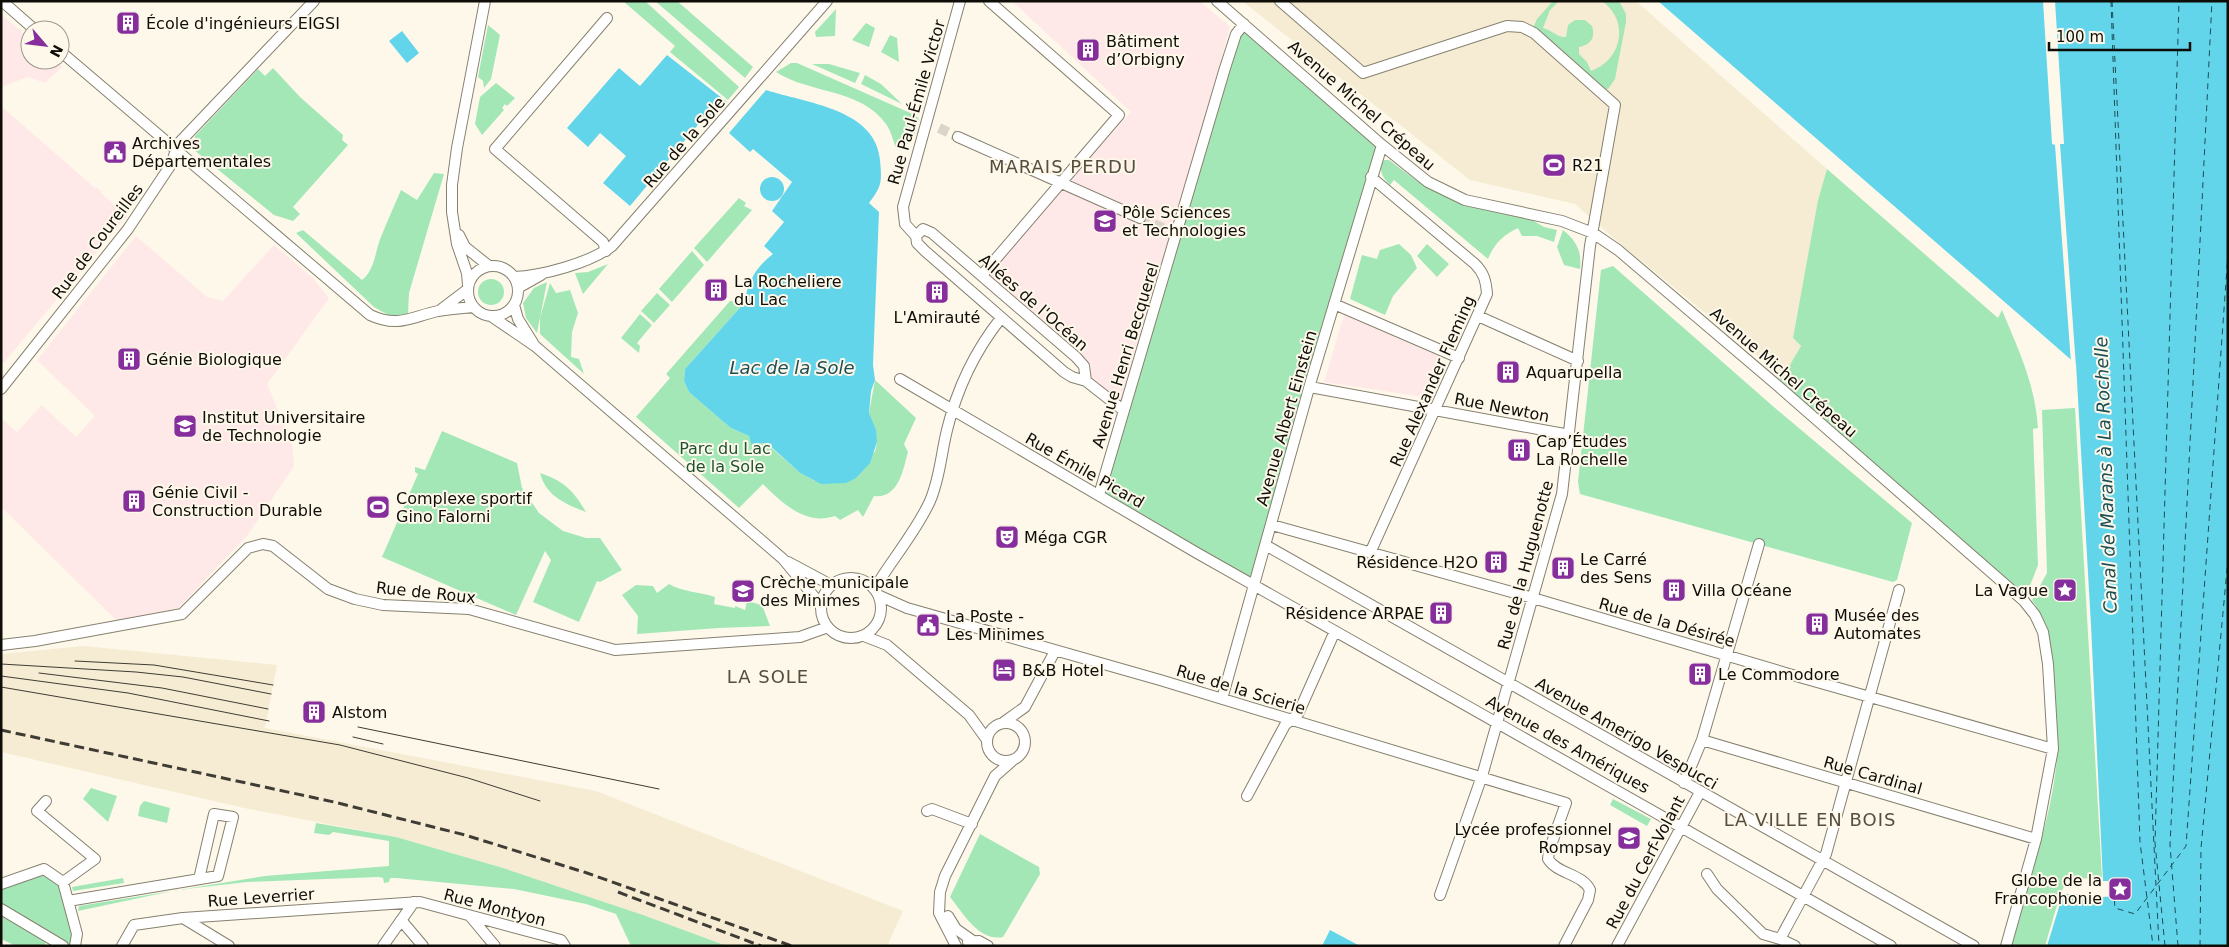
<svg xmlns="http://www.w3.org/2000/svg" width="2229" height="947" viewBox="0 0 2229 947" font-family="'DejaVu Sans',sans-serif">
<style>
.built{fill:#f6ecd3}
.education{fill:#ffe9e8}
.green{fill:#a3e7b6}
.water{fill:#62d5ea}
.pier{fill:#fef8ea}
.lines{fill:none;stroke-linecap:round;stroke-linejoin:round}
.ferry{stroke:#1c4e57;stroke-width:1;stroke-dasharray:6 5;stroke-linecap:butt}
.minor-tunnel{stroke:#dad5c8;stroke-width:10;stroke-dasharray:10 5;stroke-linecap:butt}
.minor-casing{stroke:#86806f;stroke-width:12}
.minor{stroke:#fff;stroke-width:10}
.tram{stroke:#3f3c35;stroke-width:1}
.rail{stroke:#3f3c35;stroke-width:3;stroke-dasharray:10 5;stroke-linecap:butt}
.labels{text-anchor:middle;stroke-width:4;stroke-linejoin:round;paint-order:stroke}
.poi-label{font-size:16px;fill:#0f0d07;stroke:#fef8ea;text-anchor:start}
.street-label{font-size:16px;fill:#0f0d07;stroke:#fef8ea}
.park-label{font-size:16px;fill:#1b5330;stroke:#fef8ea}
.neighbourhood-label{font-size:18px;letter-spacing:1px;fill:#554e3f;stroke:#fef8ea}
.water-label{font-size:18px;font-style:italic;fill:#1c4e57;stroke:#fef8ea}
</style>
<rect width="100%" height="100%" fill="#fef8ea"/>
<path class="built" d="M1242 1H1636L1827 169 1818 200 1793 338 1801 346 1784 375 1780 374 1617 241 1575 204 1470 180Z
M84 646 277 665 265 728 596 791 903 911 887 946H727L643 915 503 868 396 837 244 808 1 752V654Z"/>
<path class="education" d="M1012 1H1200L1230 27 1191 169 1121 402 1091 377V365L987 274 1131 112Z
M1 14 30 39V60H55L62 67 45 83 28 77 1 87Z
M1 106 95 188H98L103 195 127 216 1 366Z
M136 236 207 297 223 301 274 245 312 277 329 298 267 384 292 444 294 466 247 536 178 608 117 621 1 507V418L17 432 42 405 76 437 95 416 37 360Z
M1344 315 1443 358 1432 385 1430 398 1324 382Z"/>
<path class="green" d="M623 1H645L739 87 728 100 670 52 675 46Z
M655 1H677L753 67 745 78Z
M1553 1H1559L1550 10 1543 28C1552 30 1556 37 1566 37L1568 25 1575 20H1585L1592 26C1596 38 1590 45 1579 47V54L1587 62 1591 71C1622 60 1630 21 1602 1H1619L1626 14V22L1615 79 1608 89H1603L1533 28 1537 19Z
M836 9 835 36 816 37 815 32Z
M866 23 875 28 869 47 852 40Z
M1244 24 1382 145 1255 585 1099 495Z
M488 25 500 35 491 79 484 88 483 81 478 77Z
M890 35 897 38 899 62 881 52Z
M791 63H797L915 115 919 119 914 136 902 150 896 148C893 140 891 131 886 124 860 88 810 94 776 72Z
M812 64H829L860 73 855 83Z
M273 68 300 97 343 135 342 140 348 145 293 207 300 214 293 221 274 215 194 150 195 136 258 69 265 76Z
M865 75 881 84 902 104 861 84Z
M496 83 515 98 507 106 505 104 502 108 504 110 482 135 475 124 480 97Z
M1384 160H1389L1417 181 1454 201 1532 220 1544 227 1557 230 1554 242 1537 236H1522L1518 228C1503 235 1494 244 1488 259L1394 180 1390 185C1383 178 1377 169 1384 160Z
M1827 169 1998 318 2002 310C2019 351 2035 384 2038 428L2033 429 2038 565 2024 601 1778 386 1780 374 1784 375 1801 346 1793 338 1818 200Z
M434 173 444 174 409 293 408 314 390 316 374 307 296 233 303 230 362 280C375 270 375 251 381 237 387 222 394 206 401 190L417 200Z
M739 198 746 203 744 206 752 210 707 262 694 248Z
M1563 230C1577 241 1582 252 1580 269L1564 265 1557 247Z
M1399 244 1411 255 1417 268 1393 296 1385 315 1350 299 1362 255 1377 259 1380 250Z
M1427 244 1449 264 1437 277 1417 256Z
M692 251 704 265 672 302 659 289Z
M608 264 583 294 575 273 588 272Z
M1613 266 1775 408 1912 523 1897 580 1893 582 1580 494 1578 482 1601 270Z
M478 292a13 13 0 1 1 26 0a13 13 0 1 1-26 0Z
M547 282 537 333 526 318 523 303 534 288Z
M550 283 556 293 570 290 578 313 572 332 571 357 579 359 584 374 540 334V318Z
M657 293 670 305 654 323 641 311Z
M730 301 745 302 685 369 684 381 689 392 719 418 731 428 749 436 758 449 760 443H766L800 473 815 481 875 452 877 442 869 413 875 380 916 418 904 444 908 452C903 471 898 499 874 496L863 517 858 510 840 520 835 516C806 526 782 503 763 484L739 508 636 417 670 378 666 374Z
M640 314 652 325 637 343 640 346 639 353 621 338Z
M2075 408 2102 877 2067 880 2060 895 2045 946H2009C2027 885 2051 822 2057 759 2059 738 2056 715 2055 694 2053 660 2053 629 2032 600L2047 573 2042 410Z
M442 431 517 463 522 488 539 513 563 531 586 538H600L622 570 600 582 597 581 579 622 533 602 551 560 545 551 516 615 382 557 418 474 415 472V467L425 470Z
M540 473C564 481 573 490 586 512 565 504 546 496 540 473Z
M669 584C683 592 700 592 715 597L714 604 735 608V606L745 610 747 601 762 605 770 626 719 628 637 634 638 616 622 595 636 585 653 586 657 593Z
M91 788 117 796 108 822 83 799Z
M1613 799 1651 819 1647 826 1610 805Z
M144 801 170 808 167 823 138 816 140 806Z
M316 823 396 837 503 868 643 915 727 946H631L616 914 586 904 514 889 396 878H390L389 882 384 883 383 878 379 877 247 882 177 890 78 911 79 906 265 876 389 866V841L333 832 329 835 314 833Z
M980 834 1039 867 1040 874 1003 937C979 942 963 913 950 897Z
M44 869 63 882 75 946H63L1 909V884Z
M123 878 124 883 73 891 72 887Z
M1 916 46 942 44 946H16L1 939Z"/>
<path class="water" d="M1658 1H2228V946H2047L2063 894H2078L2085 898 2120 896 2125 888 2121 881H2103L2091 625 2076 364Z
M402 31 419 53 407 63 389 41Z
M667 55 727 102 713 118 707 114 630 206 603 183 626 156 600 133 588 147 567 128 619 68 640 86Z
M766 90C806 103 876 109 880 160 882 182 882 186 869 203L879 212 873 365 875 380 871 391 869 413 876 430 877 442 870 463 856 478 846 483 821 484 800 473 767 443H760L758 449 752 446 749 436 731 428 719 418 689 392 684 381 685 369 745 302C747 282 757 266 773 254L764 246 784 222 772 211 792 182 753 149 750 152 729 133Z
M760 189a12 12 0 1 1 24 0a12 12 0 1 1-24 0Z
M1330 930 1360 946H1322Z"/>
<path class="pier" d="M2043 1H2055L2064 144H2060L2076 367H2074L2071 363 2055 145 2052 144Z"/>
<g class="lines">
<path class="ferry" d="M2111 1 2140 842 2153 946
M2112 1 2159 946
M2118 890 2114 896 2115 908 2135 914 2186 846 2228 253
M2165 946 2155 843 2179 1
M2178 946 2170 845 2212 1
M2200 946 2201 848 2228 559"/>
<path class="minor-tunnel" d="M939 128 958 137
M1140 218 1165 229"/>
<g class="minor-casing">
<path id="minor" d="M2 1 35 30
M1217 1 1382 145 1428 182 1465 200 1562 221 1593 233 1618 250 1778 386 2024 601 2035 615 2043 632 2048 664 2053 749 2036 839 2006 946
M1280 1 1363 73 1507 26 1522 27 1534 33 1615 105 1590 246 1562 494 1482 776 1440 895
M60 51 370 315C398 328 411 317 438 311 450 309 462 308 474 307
M958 137 1140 218
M923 229 932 233 1076 357 1084 366 1086 381 1072 377 1064 372 925 251 917 243 916 236Z
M459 235 465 247 489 266
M916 236 905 224 903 207 960 1
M606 251 603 242 495 149 607 18
M468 291a25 25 0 1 1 50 0a25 25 0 1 1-50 0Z
M982 275 1119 115 989 1
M514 277C541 276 590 263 612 246L827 1
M468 285 467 273 457 244 452 212V185L457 148 485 1
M518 288 541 275
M1334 304 1459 358
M514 305 518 319 533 343
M439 311 468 289
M491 316 535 346 783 559 821 605
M1478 316 1578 361
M900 379 1197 553 1891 946
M1086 381 1123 410
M1310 387 1570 435
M1 389 128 229 172 163 177 145 314 1
M1099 495 1225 68 1236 34 1244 24
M1272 525 1533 598 1789 674 2053 749
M1267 546 1974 946
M1370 553 1487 294C1486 281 1484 273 1475 264L1371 177
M788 562 831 585
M821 608a30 30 0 1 1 60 0a30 30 0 1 1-60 0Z
M875 588C892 559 916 532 930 501 940 478 941 454 947 430 957 388 975 351 1001 318
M880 596 907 608 1160 680 1566 803 1549 851 1548 859C1557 874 1583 874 1590 890L1588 900 1564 946
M864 636 887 645 969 715 987 740
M1 645 35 641 182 614 248 548 263 544 273 546 328 589 355 599 383 605 469 609 615 650 800 637 828 627
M1222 699 1311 381 1382 145
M1004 722 1025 707 1055 651
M987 742a19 19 0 1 1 38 0a19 19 0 1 1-38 0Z
M1702 740 2036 839
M1684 783 1702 740 1759 544
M1247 796 1285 725 1298 714 1335 631
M46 801 37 811 95 859 63 882
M927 811 932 809 972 824
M1707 874 1717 889 1763 934 1780 939
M1 884 44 869 63 882 77 934 75 946
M68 901 218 876 233 817 214 814 199 879
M1 909 63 946
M470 916 495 946
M948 916 956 929 973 941
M183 918 229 946
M401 920 423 946
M968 942 979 941 988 946
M122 946 134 925 183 918 420 902 561 940 565 946
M383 946 414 902
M956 946 939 913 940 892 945 876 995 776 1012 761
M1617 946 1700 792
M1795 946 1780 939 1826 854 1899 590"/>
</g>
<use href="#minor" class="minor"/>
<path class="tram" d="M75 661 154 665 273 685
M1 664 136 672 183 677 271 694
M39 673 162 688 268 709
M1 676 128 693 269 721
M1 687 340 745 468 778 540 801
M358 727 659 789
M353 737 383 744"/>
<path class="rail" d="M1 730 334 802 465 835 587 873 792 946
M618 892 761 946"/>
</g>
<defs>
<g id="building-square" transform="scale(1.25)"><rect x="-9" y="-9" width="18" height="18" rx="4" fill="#862e9b" stroke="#fef8ea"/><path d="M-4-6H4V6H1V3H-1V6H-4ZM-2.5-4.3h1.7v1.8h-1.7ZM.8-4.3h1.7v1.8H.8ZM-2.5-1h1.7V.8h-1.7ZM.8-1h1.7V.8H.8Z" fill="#fff"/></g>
<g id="civic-square" transform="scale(1.25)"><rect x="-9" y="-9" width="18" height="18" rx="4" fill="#862e9b" stroke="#fef8ea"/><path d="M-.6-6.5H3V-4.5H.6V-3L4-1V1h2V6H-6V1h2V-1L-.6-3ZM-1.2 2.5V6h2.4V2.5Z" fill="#fff"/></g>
<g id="stadium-square" transform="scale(1.25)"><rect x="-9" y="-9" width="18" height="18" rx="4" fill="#862e9b" stroke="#fef8ea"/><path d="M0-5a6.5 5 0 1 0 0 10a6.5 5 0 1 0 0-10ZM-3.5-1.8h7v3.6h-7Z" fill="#fff"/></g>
<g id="university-square" transform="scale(1.25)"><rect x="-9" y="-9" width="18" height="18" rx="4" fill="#862e9b" stroke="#fef8ea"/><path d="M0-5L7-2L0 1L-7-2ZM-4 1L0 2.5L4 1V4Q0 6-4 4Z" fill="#fff"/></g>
<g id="theatre-square" transform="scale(1.25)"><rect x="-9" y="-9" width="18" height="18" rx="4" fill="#862e9b" stroke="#fef8ea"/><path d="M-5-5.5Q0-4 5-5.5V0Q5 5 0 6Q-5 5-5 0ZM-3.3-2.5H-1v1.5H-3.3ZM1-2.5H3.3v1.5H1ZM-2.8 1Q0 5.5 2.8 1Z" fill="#fff"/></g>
<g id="sight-square" transform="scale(1.25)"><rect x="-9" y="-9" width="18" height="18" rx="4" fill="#862e9b" stroke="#fef8ea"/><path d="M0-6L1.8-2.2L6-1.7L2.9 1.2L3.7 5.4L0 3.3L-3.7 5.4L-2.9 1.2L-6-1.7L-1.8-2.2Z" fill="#fff"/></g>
<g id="school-square" transform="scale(1.25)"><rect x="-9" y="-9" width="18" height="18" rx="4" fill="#862e9b" stroke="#fef8ea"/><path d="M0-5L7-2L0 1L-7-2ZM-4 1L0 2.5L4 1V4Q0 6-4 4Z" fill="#fff"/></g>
<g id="hotel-square" transform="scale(1.25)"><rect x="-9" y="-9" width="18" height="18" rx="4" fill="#862e9b" stroke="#fef8ea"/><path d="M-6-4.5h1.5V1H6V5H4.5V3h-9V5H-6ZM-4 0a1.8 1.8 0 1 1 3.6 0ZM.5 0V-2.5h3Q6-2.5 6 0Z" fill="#fff"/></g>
</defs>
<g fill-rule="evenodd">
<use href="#building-square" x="128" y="23"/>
<use href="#building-square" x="1088" y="50"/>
<use href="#civic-square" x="115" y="152"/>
<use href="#stadium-square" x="1554" y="165"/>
<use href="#university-square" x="1105" y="221"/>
<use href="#building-square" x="716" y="290"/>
<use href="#building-square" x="937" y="292"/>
<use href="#building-square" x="129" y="359"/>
<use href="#building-square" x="1508" y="372"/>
<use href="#university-square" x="185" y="426"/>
<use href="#building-square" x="1519" y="450"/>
<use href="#building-square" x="134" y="501"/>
<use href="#stadium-square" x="378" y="507"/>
<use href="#theatre-square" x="1007" y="537"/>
<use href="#building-square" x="1496" y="562"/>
<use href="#building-square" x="1563" y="568"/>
<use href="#building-square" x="1674" y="590"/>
<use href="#sight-square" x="2065" y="590"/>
<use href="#school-square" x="743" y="591"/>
<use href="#building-square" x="1441" y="613"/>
<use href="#building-square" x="1817" y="624"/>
<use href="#civic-square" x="928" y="625"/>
<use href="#hotel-square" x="1004" y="670"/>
<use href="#building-square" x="1700" y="674"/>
<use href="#building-square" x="314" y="712"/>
<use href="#school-square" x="1629" y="838"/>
<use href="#sight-square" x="2120" y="889"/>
</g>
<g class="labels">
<g class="poi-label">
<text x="146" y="29">École d'ingénieurs EIGSI</text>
<text x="1106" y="47">Bâtiment<tspan x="1106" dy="18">d’Orbigny</tspan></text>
<text x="132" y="149">Archives<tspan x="132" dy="18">Départementales</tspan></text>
<text x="1572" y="171">R21</text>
<text x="1122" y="218">Pôle Sciences<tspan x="1122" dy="18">et Technologies</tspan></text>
<text x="734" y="287">La Rocheliere<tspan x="734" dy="18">du Lac</tspan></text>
<text x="937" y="323" text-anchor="middle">L'Amirauté</text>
<text x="146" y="365">Génie Biologique</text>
<text x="1526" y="378">Aquarupella</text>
<text x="202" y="423">Institut Universitaire<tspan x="202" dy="18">de Technologie</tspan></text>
<text x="1536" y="447">Cap’Études<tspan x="1536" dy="18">La Rochelle</tspan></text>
<text x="152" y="498">Génie Civil -<tspan x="152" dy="18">Construction Durable</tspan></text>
<text x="396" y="504">Complexe sportif<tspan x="396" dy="18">Gino Falorni</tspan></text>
<text x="1024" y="543">Méga CGR</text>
<text x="1580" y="565">Le Carré<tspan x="1580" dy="18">des Sens</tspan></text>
<text x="1478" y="568" text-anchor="end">Résidence H2O</text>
<text x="760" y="588">Crèche municipale<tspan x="760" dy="18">des Minimes</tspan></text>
<text x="1692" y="596">Villa Océane</text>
<text x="2048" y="596" text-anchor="end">La Vague</text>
<text x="1424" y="619" text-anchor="end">Résidence ARPAE</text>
<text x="1834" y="621">Musée des<tspan x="1834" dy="18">Automates</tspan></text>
<text x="946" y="622">La Poste -<tspan x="946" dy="18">Les Minimes</tspan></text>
<text x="1022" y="676">B&amp;B Hotel</text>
<text x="1718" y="680">Le Commodore</text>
<text x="332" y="718">Alstom</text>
<text x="1612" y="835" text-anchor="end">Lycée professionnel<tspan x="1612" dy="18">Rompsay</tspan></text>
<text x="2102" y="886" text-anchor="end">Globe de la<tspan x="2102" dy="18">Francophonie</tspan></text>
</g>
<g class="street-label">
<text transform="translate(916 102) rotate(-74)" y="6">Rue Paul-Émile Victor</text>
<text transform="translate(1362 105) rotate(41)" y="6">Avenue Michel Crépeau</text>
<text transform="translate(684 142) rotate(-49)" y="6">Rue de la Sole</text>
<text transform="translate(97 241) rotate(-53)" y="6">Rue de Coureilles</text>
<text transform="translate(1034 302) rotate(41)" y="6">Allées de l'Océan</text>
<text transform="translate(1125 355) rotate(-73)" y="6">Avenue Henri Becquerel</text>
<text transform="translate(1784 372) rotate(41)" y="6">Avenue Michel Crépeau</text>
<text transform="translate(1432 381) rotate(-66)" y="6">Rue Alexander Fleming</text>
<text transform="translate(1502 407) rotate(11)" y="6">Rue Newton</text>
<text transform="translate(1286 418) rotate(-74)" y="6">Avenue Albert Einstein</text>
<text transform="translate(1085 470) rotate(30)" y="6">Rue Émile Picard</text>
<text transform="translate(1525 565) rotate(-75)" y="6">Rue de la Huguenotte</text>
<text transform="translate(426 592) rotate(6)" y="6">Rue de Roux</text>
<text transform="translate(1667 622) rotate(16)" y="6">Rue de la Désirée</text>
<text transform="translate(1241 689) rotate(17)" y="6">Rue de la Scierie</text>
<text transform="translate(1627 733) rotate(30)" y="6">Avenue Amerigo Vespucci</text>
<text transform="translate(1568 744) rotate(29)" y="6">Avenue des Amériques</text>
<text transform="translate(1873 775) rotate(16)" y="6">Rue Cardinal</text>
<text transform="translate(1645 862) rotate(-62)" y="6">Rue du Cerf-Volant</text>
<text transform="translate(261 897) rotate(-4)" y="6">Rue Leverrier</text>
<text transform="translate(495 907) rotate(15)" y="6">Rue Montyon</text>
</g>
<g class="park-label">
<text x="725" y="454">Parc du Lac<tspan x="725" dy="18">de la Sole</tspan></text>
</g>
<g class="neighbourhood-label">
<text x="1063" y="173">MARAIS PERDU</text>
<text x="768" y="683">LA SOLE</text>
<text x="1810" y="826">LA VILLE EN BOIS</text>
</g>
<g class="water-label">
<text x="792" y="374">Lac de la Sole</text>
<text transform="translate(2106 475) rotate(-92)" y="6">Canal de Marans à La Rochelle</text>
</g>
</g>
<rect width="2229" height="947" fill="none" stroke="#0f0d07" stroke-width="5"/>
<g transform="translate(45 45) rotate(118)"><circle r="24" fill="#fef8ea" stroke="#9e9a8f"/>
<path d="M0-4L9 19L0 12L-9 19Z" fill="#862e9b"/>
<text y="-8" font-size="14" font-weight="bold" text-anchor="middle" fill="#0f0d07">N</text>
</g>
<path d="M2049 42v8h141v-8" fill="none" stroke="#0f0d07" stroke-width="2.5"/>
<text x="2056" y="42" font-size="15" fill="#0f0d07" stroke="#fef8ea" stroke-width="4" paint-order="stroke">100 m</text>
</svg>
